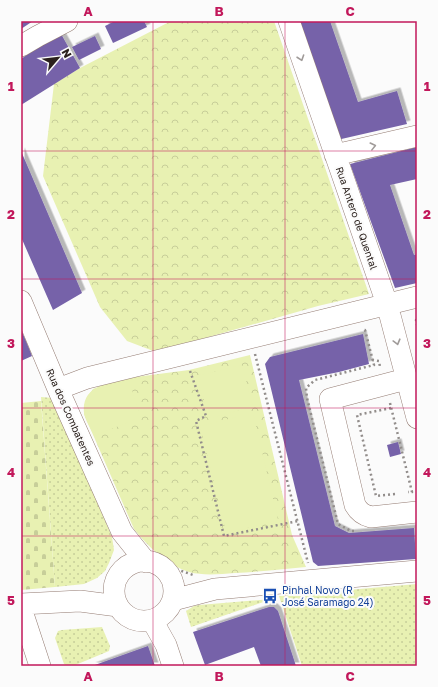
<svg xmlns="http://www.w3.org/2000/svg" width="438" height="687" viewBox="0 0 438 687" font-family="'Golos Text',sans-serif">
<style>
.grass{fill:url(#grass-dots)}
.cemetery{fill:url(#cemetery-stones)}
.park{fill:url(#park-crowns)}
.pitch{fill:#e8f1b2}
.building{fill:#7662a9;filter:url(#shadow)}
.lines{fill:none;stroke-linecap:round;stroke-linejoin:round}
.minor-casing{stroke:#957d74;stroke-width:22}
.path{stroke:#928d8b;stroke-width:2.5;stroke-dasharray:2 3;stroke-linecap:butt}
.minor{stroke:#fff;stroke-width:21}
.oneway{stroke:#a09b99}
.grid{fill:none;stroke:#c2185b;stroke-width:1;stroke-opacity:0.55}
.labels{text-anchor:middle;stroke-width:4;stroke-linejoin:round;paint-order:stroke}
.street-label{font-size:10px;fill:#2b211d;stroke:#fbfbfb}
.transit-label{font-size:10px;fill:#164399;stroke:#fbfbfb;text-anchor:start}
.neatline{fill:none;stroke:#c2185b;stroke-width:1.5}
.grid-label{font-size:13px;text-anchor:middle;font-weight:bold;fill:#c2185b}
</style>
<defs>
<pattern id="grass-dots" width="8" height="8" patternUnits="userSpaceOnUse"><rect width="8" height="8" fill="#e8f1b2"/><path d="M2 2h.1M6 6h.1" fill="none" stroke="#c7ce99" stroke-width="1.8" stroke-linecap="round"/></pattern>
<pattern id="cemetery-stones" width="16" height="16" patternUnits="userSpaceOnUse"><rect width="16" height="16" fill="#e8f1b2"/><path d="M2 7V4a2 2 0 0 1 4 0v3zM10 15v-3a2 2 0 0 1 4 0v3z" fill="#c7ce99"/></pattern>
<pattern id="park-crowns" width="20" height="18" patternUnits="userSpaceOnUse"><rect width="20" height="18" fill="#e8f1b2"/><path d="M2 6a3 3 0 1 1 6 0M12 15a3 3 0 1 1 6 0" fill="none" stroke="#c7ce99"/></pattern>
<filter id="shadow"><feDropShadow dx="3.5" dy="-3.5" stdDeviation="0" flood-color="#0004"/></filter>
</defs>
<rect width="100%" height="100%" fill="#fbfbfb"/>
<path class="grass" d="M41 397 53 398 112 537 114 550 109 563 105 571 97 578 84 584 55 587Z
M417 584V666H302L279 596Z
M272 599 191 627 186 611 194 606 199 605Z
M102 627 110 646 109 651 73 666H67L64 664 55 638 58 631 62 630Z"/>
<path class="cemetery" d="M41 401 55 587 21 590V403Z"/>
<path class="park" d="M171 21H274L369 294 318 306 156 352 127 341 100 307 43 176 54 84 80 68Z
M250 355 292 535 306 567C282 569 259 572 235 573 220 574 204 576 189 572 168 565 148 547 134 529L84 414 85 405 88 396 93 389 128 378 189 370Z"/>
<path class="pitch" d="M242 365 253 407 210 418 196 376Z
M128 378 141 417 94 436C91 429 85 420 84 413 81 386 109 382 128 378Z
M253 413 278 520 232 532 225 527 200 426Z"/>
<path class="building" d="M21 21H33L21 29Z
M115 21H144L147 27 113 43 105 26Z
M297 21H330L358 102 397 91 407 124 337 140Z
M60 32 80 68 21 105V59Z
M95 36 101 49 79 60 72 47Z
M417 147V179L390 185 414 255 417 254V283L395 288 350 164Z
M21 151 82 293 53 310 21 237Z
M21 329 32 356 21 361Z
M363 334 369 364 339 372 299 380 335 526 349 533 414 528 416 559 318 566 313 562 265 364 270 357Z
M398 442 401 454 390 457 387 445Z
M269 607H274L278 611 296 666H261L254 647 205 665 193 632Z
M148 646 155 666H92Z"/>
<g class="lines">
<g class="minor-casing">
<path id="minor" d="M289 21 387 304 417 418
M21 46 38 36 67 21
M335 155 417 136
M21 301 58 389 122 532 146 562
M406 379 330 399 355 505C359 512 363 515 371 517L417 512
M58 389 87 378 417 297
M114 591a30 30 0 1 1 60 0a30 30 0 1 1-60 0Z
M173 600 215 589 417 571
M21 604 80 601 118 606
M21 608 40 666
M152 620 166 645 173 666"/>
</g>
<path class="path" d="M417 320H416L417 325
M255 354 308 563
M372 360 379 361 380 367
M190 371 206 416 196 421 224 536 298 521
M390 403 412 492H408
M391 408 357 415 376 496 396 494
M354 531H351L338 524 307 398 306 388 315 380 374 365 365 330H363
M164 561 176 569 193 575"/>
<use href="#minor" class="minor"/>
</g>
<defs><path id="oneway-chevron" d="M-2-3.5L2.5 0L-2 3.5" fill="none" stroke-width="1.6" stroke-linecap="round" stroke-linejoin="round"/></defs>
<g class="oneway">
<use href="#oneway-chevron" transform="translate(301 58) rotate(71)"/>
<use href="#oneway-chevron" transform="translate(373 146) rotate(-14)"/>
<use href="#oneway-chevron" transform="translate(397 342) rotate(75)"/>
</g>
<path class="grid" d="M153 21V666M285 21V666M21 151H417M21 279H417M21 408H417M21 536H417"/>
<defs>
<g id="bus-bare" transform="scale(1.2)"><path d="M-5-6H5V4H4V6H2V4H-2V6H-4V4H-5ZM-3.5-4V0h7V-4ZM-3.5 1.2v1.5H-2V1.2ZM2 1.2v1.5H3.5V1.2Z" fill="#1a4fb4" stroke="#fbfbfb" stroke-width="2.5" paint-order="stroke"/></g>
</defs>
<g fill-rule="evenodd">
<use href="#bus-bare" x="270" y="596"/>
</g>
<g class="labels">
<g class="street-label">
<text transform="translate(357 218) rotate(71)" y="4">Rua Antero de Quental</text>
<text transform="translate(71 417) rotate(66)" y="4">Rua dos Combatentes</text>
</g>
<g class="transit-label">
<text x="282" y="594">Pinhal Novo (R<tspan x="282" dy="12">José Saramago 24)</tspan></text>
</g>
</g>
<rect width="438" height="687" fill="none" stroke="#fbfbfb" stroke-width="44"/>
<g transform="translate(58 58) rotate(62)" stroke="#fbfbfb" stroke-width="3" paint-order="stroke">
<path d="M0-3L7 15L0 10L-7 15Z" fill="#2b211d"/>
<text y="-6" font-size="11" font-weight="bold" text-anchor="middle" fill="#2b211d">N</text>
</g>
<rect x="22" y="22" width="394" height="643" class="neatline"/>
<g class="grid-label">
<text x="88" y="16">A</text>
<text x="219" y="16">B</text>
<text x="350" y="16">C</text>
<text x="11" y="91">1</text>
<text x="427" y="91">1</text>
<text x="11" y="219">2</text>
<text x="427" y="219">2</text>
<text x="11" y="348">3</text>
<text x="427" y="348">3</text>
<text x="11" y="477">4</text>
<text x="427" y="477">4</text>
<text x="11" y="605">5</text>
<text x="427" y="605">5</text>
<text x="88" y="681">A</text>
<text x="219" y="681">B</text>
<text x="350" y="681">C</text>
</g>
</svg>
